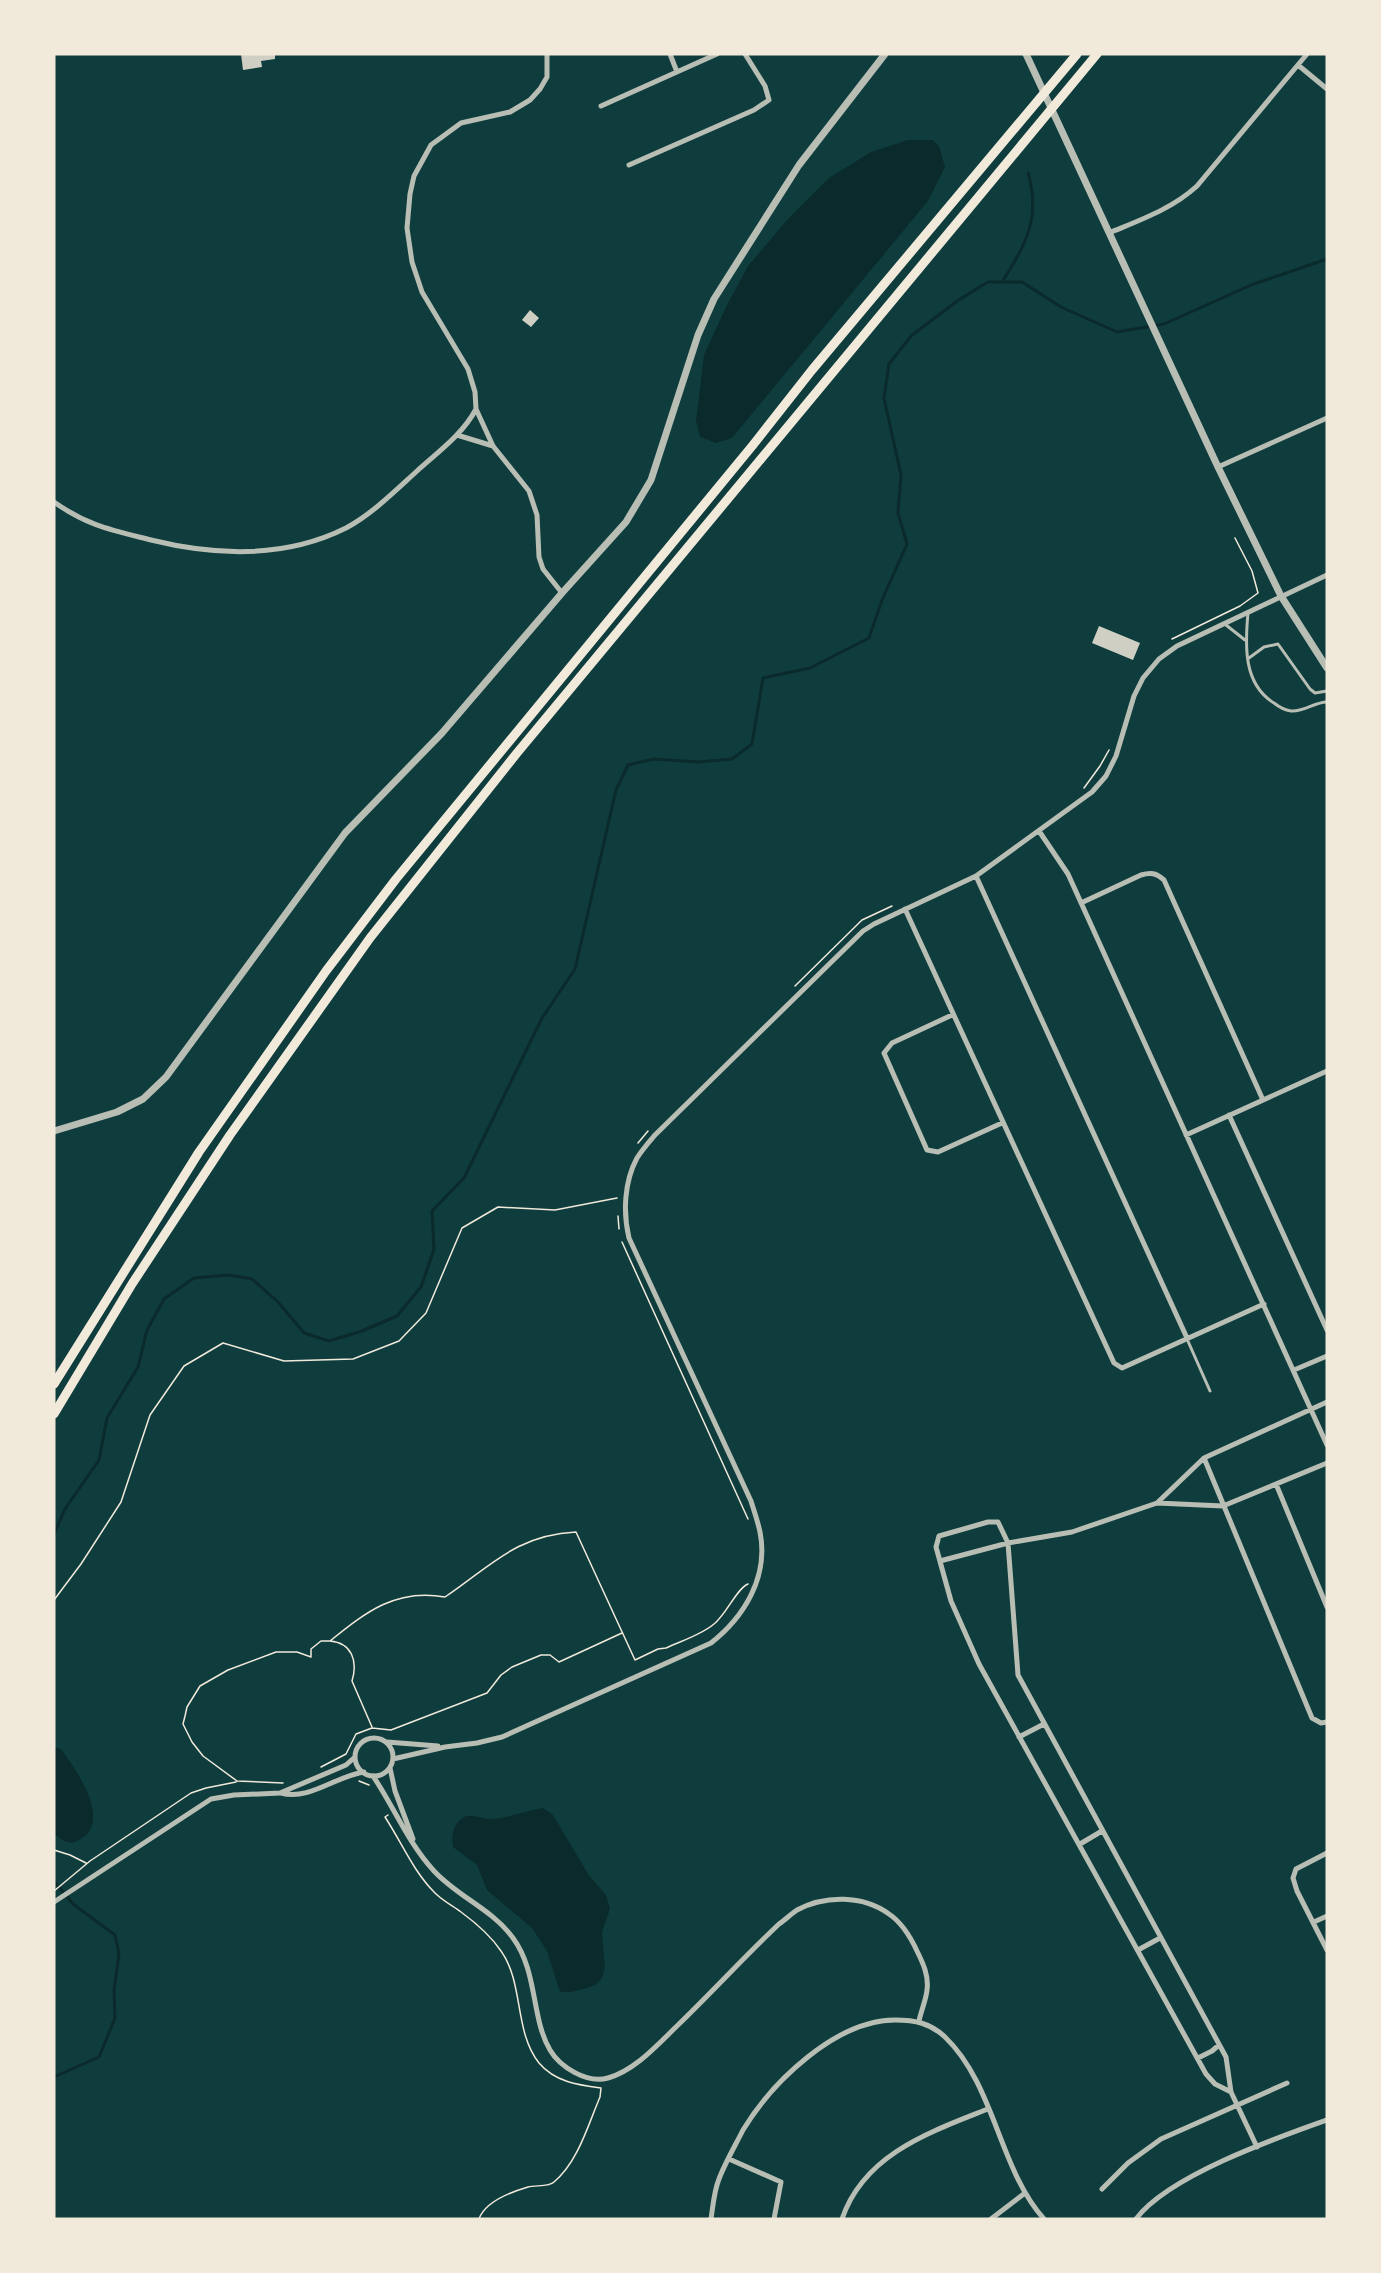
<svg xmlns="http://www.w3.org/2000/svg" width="1381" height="2273" viewBox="0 0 1381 2273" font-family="Arial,sans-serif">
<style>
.water{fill:#0a2a2b}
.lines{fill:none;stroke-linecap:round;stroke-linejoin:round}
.stream{stroke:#0a2a2b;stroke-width:3}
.building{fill:#cfcfc3}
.path{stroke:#f1e9da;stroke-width:1.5}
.service{stroke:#b8beb3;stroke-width:3}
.minor{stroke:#b8beb3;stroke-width:5}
.tertiary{stroke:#b8beb3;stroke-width:7}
.motorway{stroke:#f1e9da;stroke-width:9}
</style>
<rect width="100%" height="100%" fill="#0f3d3e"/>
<path class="water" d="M908 140H933L939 146 945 167 928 201 732 438 716 443 700 437 696 421 704 355 726 307 748 266 788 219 829 178 871 152Z
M54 1747 61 1749C75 1768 114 1822 79 1840 69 1846 62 1840 54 1834Z
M543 1808 553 1815 588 1874 606 1895 610 1909 602 1932 605 1967 602 1978 597 1984 590 1987 571 1992H560L547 1951 532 1928 487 1890 477 1865 453 1847C451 1836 453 1823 464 1817 472 1813 482 1819 491 1819 508 1818 526 1811 543 1808Z"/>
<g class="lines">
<path class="stream" d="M1002 282C1026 244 1041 218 1028 173
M54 1534 65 1509 99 1460 107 1418 138 1367 147 1330 164 1299 194 1278 229 1275 252 1279 278 1302 304 1333 329 1341 362 1331 397 1316 421 1287 434 1249 432 1211 464 1178 542 1018 575 969 616 790 628 765 654 759 699 762 732 759 752 744 763 678 810 668 869 638 882 600 907 544 898 513 901 475 884 398 889 364 911 336 957 301 988 282H1022L1061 307 1117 332 1164 324 1251 285 1327 259
M54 1881 73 1904 115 1935 119 1954 114 1990 115 2018 99 2057 54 2077"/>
</g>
<path class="building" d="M241 54H275V59L261 61 262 67 243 70Z
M530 310 539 318 531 327 522 320Z
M1099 626 1140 643 1133 660 1092 643Z"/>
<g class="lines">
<path class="path" d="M1172 639 1240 606 1258 593 1252 571 1235 538
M1084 788 1100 766 1109 750
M795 986 862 920 892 906
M638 1143 648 1131
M618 1216 619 1229
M622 1242 748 1519
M54 1600 81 1564 121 1502 150 1415 184 1366 223 1343 284 1361 353 1359 399 1341 426 1313 462 1228 498 1207 555 1210 617 1198
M330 1641C352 1643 358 1661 352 1681L372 1727
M321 1767 346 1754 356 1734 372 1728 391 1730 487 1693 501 1675 512 1667 541 1655H550L559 1662 622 1633
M359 1781 369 1785
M283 1783 237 1781 203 1756 192 1742 183 1724 185 1716 187 1707 200 1686 228 1670 276 1652H297L311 1657V1649L321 1641H330C366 1612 396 1588 445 1597 491 1566 516 1535 576 1532L635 1660 658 1649 666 1648C681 1641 701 1635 714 1624 726 1615 737 1588 748 1584
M388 1815 385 1817C402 1843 413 1871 435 1893 443 1901 453 1906 461 1912 476 1923 491 1936 501 1951 524 1983 514 2032 539 2063 555 2082 578 2085 601 2088L600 2097C588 2125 578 2162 554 2182 549 2187 536 2185 528 2187 511 2192 485 2202 479 2219
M54 1850 70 1855 86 1863
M54 1891 90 1861 191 1793 206 1788 236 1782"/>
<path class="service" d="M1248 613C1245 645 1243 684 1274 703 1279 707 1285 710 1291 711 1305 712 1314 702 1327 702
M1226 625 1245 640
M1249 658 1264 647 1278 644 1310 689 1315 693 1327 691
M1187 1339 1210 1391"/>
<path class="minor" d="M547 54V77L540 89 530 100 510 112 461 123 431 145 414 176 410 194 407 228 412 262 422 292 468 369 475 392 476 409 493 446 529 491 537 515 539 557 543 569 562 593
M670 54 677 72
M1298 65 1327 89
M601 106 717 54
M629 165 754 110 769 100 765 86 745 54
M1109 233C1140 220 1172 209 1197 186L1307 54
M457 435 493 446
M1218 467 1327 418
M54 502C88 526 111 530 151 540 216 556 284 559 346 528 372 514 395 491 417 471 438 452 463 434 476 409
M1039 831 1068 874 1327 1445
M976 876 1187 1338
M1081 903 1141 875C1151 872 1156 873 1164 880L1263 1100
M905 909 1114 1363 1122 1368 1264 1304
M952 1015 892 1043 884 1053 927 1150 938 1152 1002 1123
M1229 1115 1327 1330
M1186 1135 1327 1071
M1294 1370 1327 1356
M1204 1458 1312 1718 1321 1723 1327 1722
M1276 1484 1327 1607
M1157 1503 1223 1506 1327 1463
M940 1561 1008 1543 1072 1532 1157 1503 1204 1458 1327 1402
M1019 1737 1044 1724
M355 1757a19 19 0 1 1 38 0a19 19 0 1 1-38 0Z
M387 1742 438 1746
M393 1759 445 1747 477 1743 502 1737 711 1643C744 1617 769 1577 760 1532 758 1522 754 1511 751 1501L629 1238C623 1213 624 1182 637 1158 642 1150 649 1142 655 1135L863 931 874 924 976 876 1092 792 1106 776 1116 756 1134 696 1143 678 1159 659 1177 646 1327 575
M390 1768 395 1791 413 1839
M373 1776C394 1807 408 1843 434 1871 458 1897 492 1909 513 1938 538 1972 531 2018 550 2050 560 2067 587 2084 608 2078 636 2070 659 2043 679 2024 713 1991 745 1956 779 1924 785 1920 791 1914 797 1910 825 1895 863 1895 889 1914 901 1922 911 1938 917 1951 923 1963 929 1976 927 1990 926 2000 921 2011 919 2021
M281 1793C309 1801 336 1776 364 1772
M1080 1844 1102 1831
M1327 1853 1296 1869 1293 1878 1297 1891 1327 1950
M54 1902 211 1799 234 1795 280 1793 346 1765 355 1757
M1314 1922 1327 1916
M1138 1950 1160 1938
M1198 2058 1212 2051 1219 2045
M1231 2092 1215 2084 1206 2074 979 1664 951 1601 936 1547 939 1536 988 1522H998L1008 1543 1018 1675 1226 2057 1231 2092 1257 2147
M729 2159 781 2182 774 2219
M1102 2189 1128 2163 1161 2139 1287 2083
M711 2219C713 2206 714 2191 719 2179 725 2163 735 2146 743 2130 772 2082 836 2020 895 2020 915 2020 930 2023 945 2037 995 2085 999 2169 1044 2219
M842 2219C864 2154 930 2132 988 2109
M991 2219 1025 2193
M1136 2219C1168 2176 1276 2138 1327 2120"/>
<path class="tertiary" d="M1026 54 1218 467 1281 596 1327 668
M54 1131 117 1112 143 1099 166 1077 345 833 442 733 562 593 626 522 651 480 698 335 714 299 799 165 885 54"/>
<path class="motorway" d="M54 1384 199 1152 326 971 396 879 753 445 812 370 1077 54
M54 1414 132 1284 230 1135 370 938 517 753 1097 54"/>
</g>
<rect width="1381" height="2273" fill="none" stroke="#f1e9da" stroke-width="111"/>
</svg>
